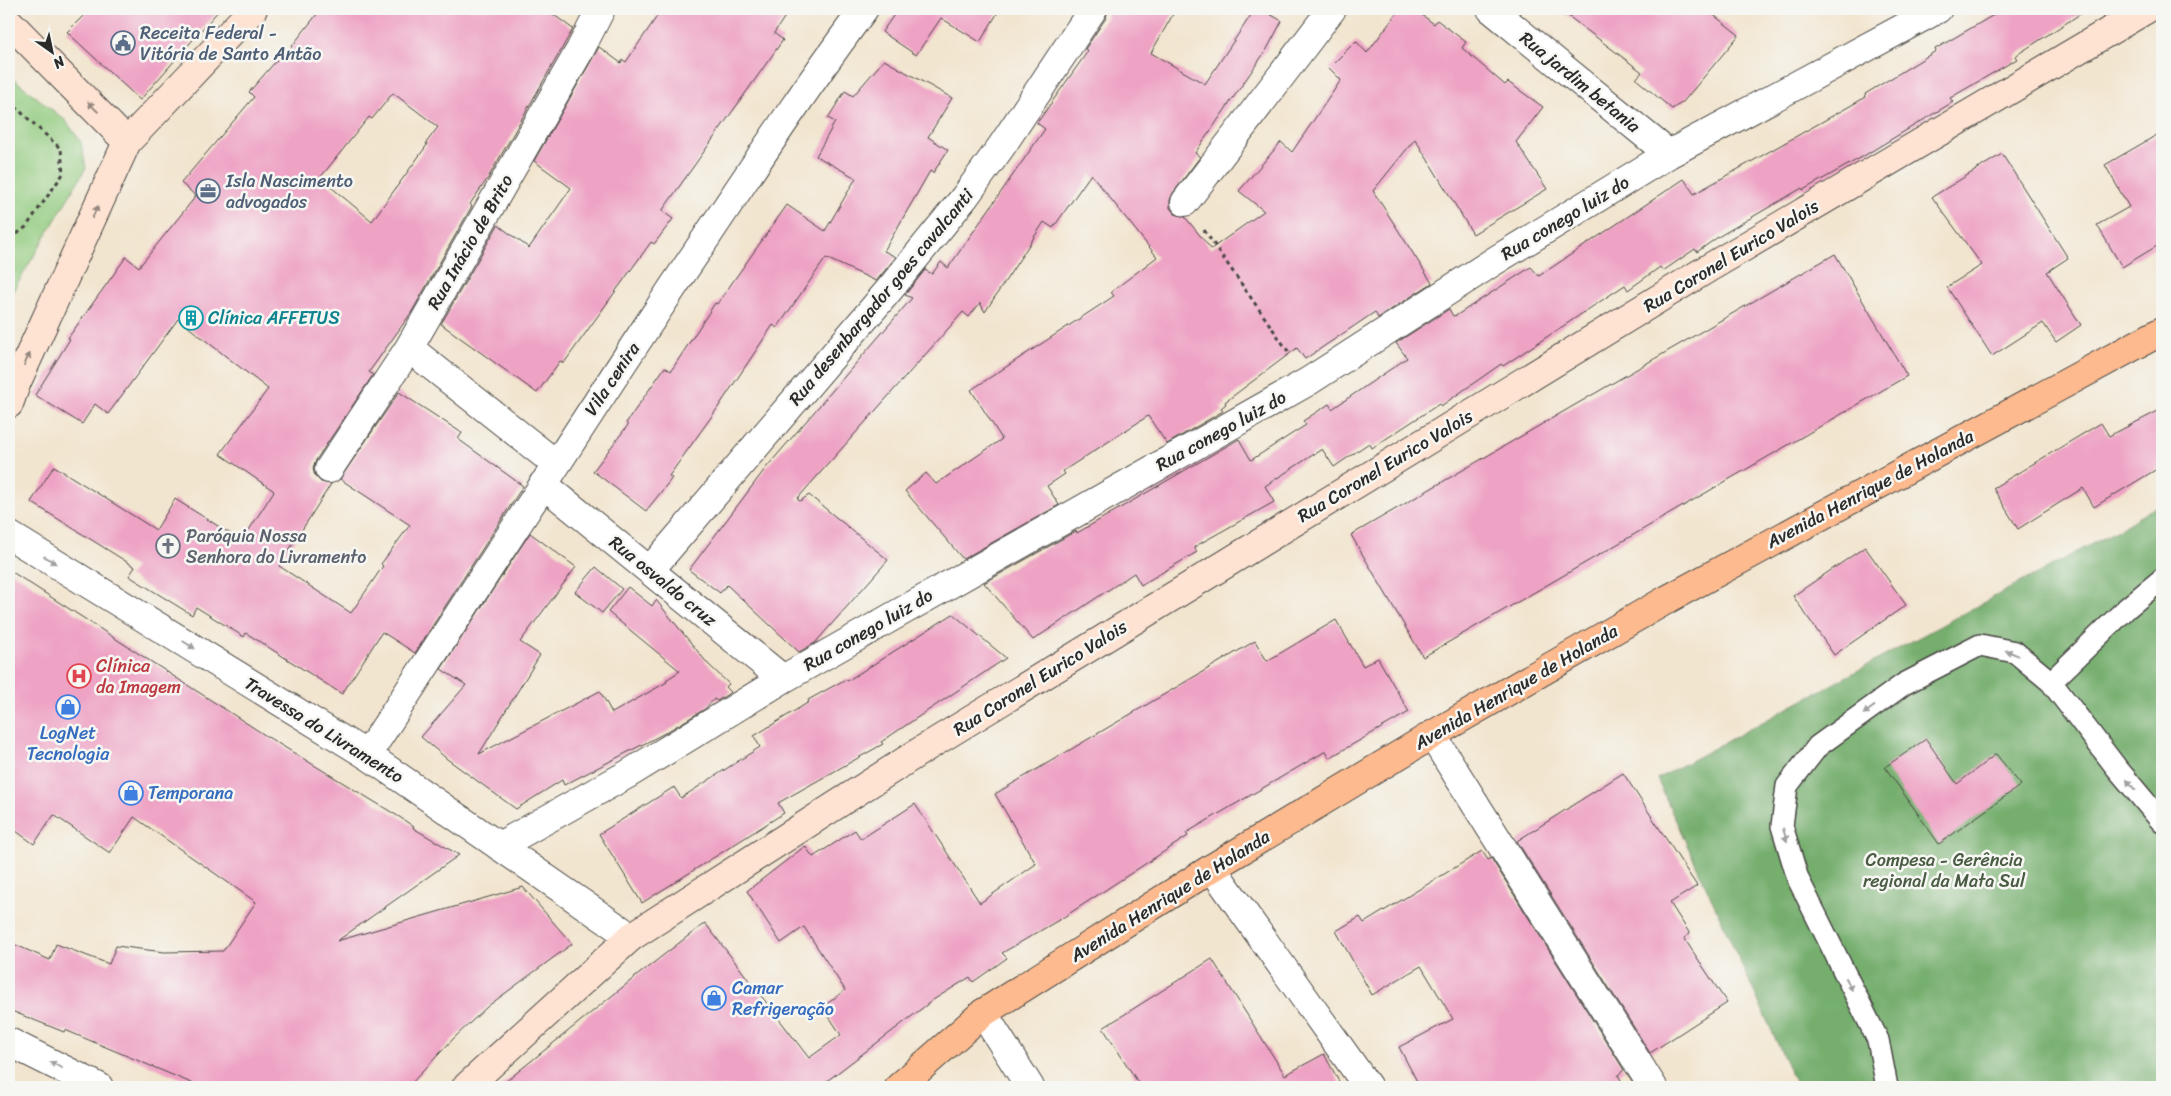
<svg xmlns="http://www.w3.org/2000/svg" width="2171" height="1096" viewBox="0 0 2171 1096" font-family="Sriracha,sans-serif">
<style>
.green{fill:#91ca7e;stroke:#5e7a54}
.forest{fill:#74ae6d;stroke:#506c4c}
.building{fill:#eea2c4;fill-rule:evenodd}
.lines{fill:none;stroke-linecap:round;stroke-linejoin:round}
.service-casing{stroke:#494744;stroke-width:24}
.minor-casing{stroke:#494744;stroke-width:30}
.tertiary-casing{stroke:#494744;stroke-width:30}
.secondary-casing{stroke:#494744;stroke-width:30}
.primary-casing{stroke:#494744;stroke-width:30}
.path{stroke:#494744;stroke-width:3;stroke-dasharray:4 4;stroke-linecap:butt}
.service{stroke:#fff;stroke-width:21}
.minor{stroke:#fff;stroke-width:28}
.tertiary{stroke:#fff;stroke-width:28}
.secondary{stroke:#fee3d2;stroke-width:28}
.primary{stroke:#fcba8e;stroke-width:28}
.oneway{fill:#94877e}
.oneway2{fill:#a0a0a0}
.labels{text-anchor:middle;stroke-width:5;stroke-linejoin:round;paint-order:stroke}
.service-label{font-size:18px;fill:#4e5e75;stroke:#f6f6f2;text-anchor:start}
.street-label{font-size:18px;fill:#2b2b2b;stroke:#f6f6f2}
.culture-label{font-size:18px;fill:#0d838f;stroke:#f6f6f2;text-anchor:start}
.worship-label{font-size:18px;fill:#5b616d;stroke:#f6f6f2;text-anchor:start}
.health-label{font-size:18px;fill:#be3a42;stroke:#f6f6f2;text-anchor:start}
.shop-label{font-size:18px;fill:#366cbe;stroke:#f6f6f2;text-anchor:start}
.park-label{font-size:18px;fill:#4a5b44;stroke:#f6f6f2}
</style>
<rect width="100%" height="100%" fill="#f6f6f2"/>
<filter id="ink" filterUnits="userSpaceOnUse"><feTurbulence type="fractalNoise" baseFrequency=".02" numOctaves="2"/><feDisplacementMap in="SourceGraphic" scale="10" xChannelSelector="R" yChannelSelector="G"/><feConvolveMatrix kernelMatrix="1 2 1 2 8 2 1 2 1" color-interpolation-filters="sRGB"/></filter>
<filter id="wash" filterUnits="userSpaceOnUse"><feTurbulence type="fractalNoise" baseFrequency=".0096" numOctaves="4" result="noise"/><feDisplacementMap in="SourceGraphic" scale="20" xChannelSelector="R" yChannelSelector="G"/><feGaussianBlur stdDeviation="1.12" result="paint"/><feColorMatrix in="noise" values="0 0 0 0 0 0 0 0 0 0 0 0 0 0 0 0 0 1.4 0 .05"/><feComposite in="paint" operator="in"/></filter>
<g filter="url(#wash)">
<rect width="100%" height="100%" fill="#f2e5cf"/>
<path class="green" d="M9 75 66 121 81 142 86 168 9 298Z"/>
<path class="forest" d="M2162 503V1087H1792L1796 1084 1657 779 2114 532Z"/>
<g id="blocks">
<path class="building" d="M90 9H220L140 100 67 32Z
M321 9H546L573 29 488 178 470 204 472 206 411 313 369 372 373 375 316 460 313 469 315 476 321 482 331 484 279 566 351 613 383 566 381 564 410 525 340 479 399 392 462 433 458 439 523 486 415 653 382 632 342 694 246 633 244 637 196 607 192 615 129 576 135 567 31 502 54 466 156 530 175 499 242 541 274 491 220 454 268 389 178 319 108 414 95 404 82 424 35 395 70 339 68 338 126 257 139 267 196 196 181 183 254 97 249 92 283 53 285 55ZM393 93 438 127 426 143 427 145 372 221 320 178 369 117 372 119Z
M662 9H790L774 33 783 40 662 211 673 219 654 244 651 242 564 363 560 361 537 393 441 324 498 225 529 248 571 188 534 161 599 47 621 63 623 60 626 62Z
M898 9H1000L980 42 941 18 916 55 882 32Z
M1108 9H1176L1151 53 1205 84 1255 9H1261L1282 21 1267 49 1195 153 1200 157 1173 193 1170 200V208L1175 214 1185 217 1211 249 1264 211 1239 191 1281 142 1292 152 1341 80 1329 68 1356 41 1367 53 1400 9H1414L1434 24 1437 20 1466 42 1462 48 1505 85 1508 82 1543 107 1516 142 1547 189 1473 234 1415 139 1373 191 1432 283 1378 318 1375 312 1305 359 1297 348 1225 402 1226 404 1221 408 1223 411 1167 444 1148 416 1063 471 1065 474 1047 486 1059 505 963 559 905 491 926 473 936 484 1002 439 971 390 1114 296 1111 292 1157 257 1091 174 1053 228 1044 222 985 312 980 303 969 317 963 312 797 499 800 501 809 495 888 560 815 643 799 652 727 585 720 593 689 570 765 469 912 298 905 295 925 270 932 274 941 262 948 268 1045 129 1037 123 1088 51 1085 49 1106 18Z
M1559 9H1706L1739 35 1683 102 1672 109 1636 79 1642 72Z
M2004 9H2088L2015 56 2017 59 1950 98 1953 102 1862 157 1803 190 1802 188 1718 237 1697 252 1695 249 1663 271 1660 267 1628 290 1625 285 1503 366 1501 364 1441 406 1439 404 1372 448 1369 443 1334 467 1322 449 1265 486 1274 502 1194 547 1197 552 1141 585 1134 573 1033 640 984 583 1076 531 1077 533 1239 439 1251 460 1306 425 1303 421 1329 404 1332 409 1407 358 1396 343 1449 309 1453 316 1457 315 1531 267 1539 276 1684 179 1694 194 1866 97 1865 94 1936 51 1935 49Z
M884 60 952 98 928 137 948 150 933 173 930 171 884 251 896 257 876 281 826 258 777 328 773 325 719 406 669 476 672 478 646 511 593 471 628 425 626 423 665 367 671 371 715 303 717 304 787 205 825 231 856 178 816 156 835 122 828 118 845 91 853 96Z
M2162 132V243L2122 267 2097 225 2129 207 2105 165Z
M2002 154 2068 258 2047 272 2081 325 2056 342 2043 323 1992 356 1947 287 1982 265 1932 197Z
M1835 254 1907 376 1423 657 1351 535Z
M2162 409V466L2094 507 2083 488 2018 529 1993 488 2101 423 2109 436Z
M530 533 576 567 520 642 540 655 479 754 600 691 612 713 667 682 666 680 680 671 608 612 628 587 652 606 656 600 708 664 729 684 726 687 731 692 717 701 714 699 705 709 663 734 564 785 562 780 516 809 447 759 421 737 466 685 441 669Z
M1865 547 1906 605 1834 655 1793 596Z
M596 567 622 589 602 613 575 592Z
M9 570 271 739 401 818 414 827 413 828 459 855 337 941 523 887 572 944 488 1006 454 1038 408 1087H201L65 1030 64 1032 9 1010V942L50 960 56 944 109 964 116 946 164 952 223 951 256 902 134 817 110 853 54 815 34 844 9 826Z
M953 614 1006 658 881 742 883 744 778 803 784 813 642 903 599 834 674 787 681 798 760 747 754 736 809 702 808 700 846 679 847 681Z
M1336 620 1363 666 1378 658 1409 712 1329 758 1326 751 1186 833 1188 836 1064 917 1002 953 1007 958 973 982 970 977 933 1000 827 1081 831 1087H499L639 974 705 923 809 1058 841 1035 823 1007 845 990 804 927 781 943 747 891 805 846 813 857 855 830 861 839 915 804 980 903 1036 864 995 794 1255 641 1267 661Z
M1926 739 1957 784 1996 754 2021 785 1939 844 1885 767Z
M1623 773 1697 886 1670 903 1690 934 1684 938 1727 1003 1650 1053 1517 841Z
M1482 851 1488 860 1491 858 1624 1070 1618 1075 1625 1087H1420L1399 1047 1453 1019 1421 966 1372 995 1336 931 1360 917 1364 923Z
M1212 959 1285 1075 1324 1054 1342 1087H1141L1103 1028Z"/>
</g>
</g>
<g filter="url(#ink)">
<use href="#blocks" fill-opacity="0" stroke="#494744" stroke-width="1"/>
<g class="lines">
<g class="service-casing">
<path id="service" d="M2051 682 2127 608 2162 579
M1887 1087 1878 1040 1798 879 1782 826 1787 786 1818 746 1904 684 1980 645 2015 652 2051 682 2116 767 2162 822"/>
</g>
<g class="minor-casing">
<path id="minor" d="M1491 9 1669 154
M1185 202 1332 9
M409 348 556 464
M329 469 409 348 580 50 601 9
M543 484 783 679
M650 570 889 290 964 198 1001 147 1093 9
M1432 735 1653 1087
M367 755C469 598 570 442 673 287 736 194 797 99 864 9
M499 846 628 774 783 679 899 613 1309 381 1496 260 1669 154 1938 9
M1212 868 1368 1087
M983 1013 1030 1087
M9 1042 99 1087"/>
</g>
<g class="tertiary-casing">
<path id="tertiary" d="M9 535 367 755 631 937"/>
</g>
<g class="secondary-casing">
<path id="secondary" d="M9 22 127 142
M9 404 17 382 127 142 253 9
M466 1087 631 937 922 750 1707 269 2147 9"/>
</g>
<g class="primary-casing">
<path id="primary" d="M899 1087 983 1013 1212 868 1432 735 1668 599 2162 331"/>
</g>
<path class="path" d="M9 101 61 149 63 174 26 227 9 240
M1204 230 1290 354"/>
<use href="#service" class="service"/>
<use href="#minor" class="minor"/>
<use href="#tertiary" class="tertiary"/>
<use href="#secondary" class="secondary"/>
<use href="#primary" class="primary"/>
</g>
<defs><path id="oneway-solid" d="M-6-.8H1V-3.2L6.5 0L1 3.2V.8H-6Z" transform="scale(1.25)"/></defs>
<g class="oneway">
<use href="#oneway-solid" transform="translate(93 107) rotate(-135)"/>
<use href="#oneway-solid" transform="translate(95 212) rotate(-65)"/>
<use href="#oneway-solid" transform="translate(27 359) rotate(-65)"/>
</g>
<g class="oneway2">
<use href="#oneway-solid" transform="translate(50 560) rotate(32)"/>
<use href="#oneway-solid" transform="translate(189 645) rotate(32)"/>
<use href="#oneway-solid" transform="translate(2012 653) rotate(-158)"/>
<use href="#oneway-solid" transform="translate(1869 710) rotate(144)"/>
<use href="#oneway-solid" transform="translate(2131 785) rotate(-130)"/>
<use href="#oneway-solid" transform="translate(1785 835) rotate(73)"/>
<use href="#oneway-solid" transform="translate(1849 984) rotate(63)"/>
<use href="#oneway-solid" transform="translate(56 1065) rotate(-153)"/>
</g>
</g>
<defs>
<g id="civic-ring" transform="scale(1.25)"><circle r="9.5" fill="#f6f6f2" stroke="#5c6f8a" stroke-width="1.5"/><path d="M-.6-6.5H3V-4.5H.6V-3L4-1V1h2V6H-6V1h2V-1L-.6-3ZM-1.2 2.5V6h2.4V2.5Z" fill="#5c6f8a"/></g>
<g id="office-ring" transform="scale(1.25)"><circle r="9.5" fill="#f6f6f2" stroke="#5c6f8a" stroke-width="1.5"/><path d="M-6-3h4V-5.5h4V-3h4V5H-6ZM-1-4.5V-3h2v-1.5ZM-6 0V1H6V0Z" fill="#5c6f8a"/></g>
<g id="building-ring" transform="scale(1.25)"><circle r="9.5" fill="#f6f6f2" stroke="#0f9aa8" stroke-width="1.5"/><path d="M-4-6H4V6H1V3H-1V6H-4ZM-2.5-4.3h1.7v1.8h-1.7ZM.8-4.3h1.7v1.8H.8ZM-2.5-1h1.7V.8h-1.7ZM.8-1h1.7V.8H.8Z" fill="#0f9aa8"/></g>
<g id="church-ring" transform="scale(1.25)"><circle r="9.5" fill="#f6f6f2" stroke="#6b7280" stroke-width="1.5"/><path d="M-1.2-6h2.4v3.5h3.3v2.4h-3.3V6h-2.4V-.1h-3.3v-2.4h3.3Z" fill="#6b7280"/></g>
<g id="hospital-ring" transform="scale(1.25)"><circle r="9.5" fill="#f6f6f2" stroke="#e0444e" stroke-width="1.5"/><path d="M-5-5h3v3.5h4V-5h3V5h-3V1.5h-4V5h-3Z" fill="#e0444e"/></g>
<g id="shop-ring" transform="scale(1.25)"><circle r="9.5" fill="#f6f6f2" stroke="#3f7fe0" stroke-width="1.5"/><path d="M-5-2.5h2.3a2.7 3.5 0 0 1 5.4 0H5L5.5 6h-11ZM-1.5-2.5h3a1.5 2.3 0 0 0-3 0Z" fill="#3f7fe0"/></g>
</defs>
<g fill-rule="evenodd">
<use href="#civic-ring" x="123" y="43"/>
<use href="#office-ring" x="208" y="191"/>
<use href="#building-ring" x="191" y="318"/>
<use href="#church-ring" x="168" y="546"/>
<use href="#hospital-ring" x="79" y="676"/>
<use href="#shop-ring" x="68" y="707"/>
<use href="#shop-ring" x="131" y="793"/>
<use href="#shop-ring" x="714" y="998"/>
</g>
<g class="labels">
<g class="service-label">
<text x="140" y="39">Receita Federal -<tspan x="140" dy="21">Vitória de Santo Antão</tspan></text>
<text x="226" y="187">Isla Nascimento<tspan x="226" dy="21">advogados</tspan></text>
</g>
<g class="street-label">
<text transform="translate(1580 82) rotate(39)" y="6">Rua jardim betania</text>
<text transform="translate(1565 218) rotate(-31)" y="6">Rua conego luiz do</text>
<text transform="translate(470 242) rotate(-60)" y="6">Rua Inácio de Brito</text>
<text transform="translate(1731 256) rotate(-31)" y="6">Rua Coronel Eurico Valois</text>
<text transform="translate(881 297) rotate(-50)" y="6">Rua desenbargador goes cavalcanti</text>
<text transform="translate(612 379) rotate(-56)" y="6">Vila cenira</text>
<text transform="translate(1221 431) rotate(-29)" y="6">Rua conego luiz do</text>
<text transform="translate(1385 466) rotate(-31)" y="6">Rua Coronel Eurico Valois</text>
<text transform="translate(1870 489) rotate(-28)" y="6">Avenida Henrique de Holanda</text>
<text transform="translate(663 581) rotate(39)" y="6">Rua osvaldo cruz</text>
<text transform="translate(868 630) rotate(-30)" y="6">Rua conego luiz do</text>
<text transform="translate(1040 678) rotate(-32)" y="6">Rua Coronel Eurico Valois</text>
<text transform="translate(1516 687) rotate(-30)" y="6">Avenida Henrique de Holanda</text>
<text transform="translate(324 730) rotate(32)" y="6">Travessa do Livramento</text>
<text transform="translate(1170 896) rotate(-32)" y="6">Avenida Henrique de Holanda</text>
</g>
<g class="culture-label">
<text x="208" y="324">Clínica AFFETUS</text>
</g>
<g class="worship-label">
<text x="186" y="542">Paróquia Nossa<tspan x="186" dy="21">Senhora do Livramento</tspan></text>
</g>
<g class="health-label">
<text x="96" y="672">Clínica<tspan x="96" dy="21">da Imagem</tspan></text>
</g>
<g class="shop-label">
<text x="68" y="739" text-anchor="middle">LogNet<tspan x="68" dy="21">Tecnologia</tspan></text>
<text x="148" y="799">Temporana</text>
<text x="732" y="994">Camar<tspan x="732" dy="21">Refrigeração</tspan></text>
</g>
<g class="park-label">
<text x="1944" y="866">Compesa - Gerência<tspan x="1944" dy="21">regional da Mata Sul</tspan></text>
</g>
</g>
<rect width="2171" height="1096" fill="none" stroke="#f6f6f2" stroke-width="30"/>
<g transform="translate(52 52) rotate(147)" stroke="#f6f6f2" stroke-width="4" paint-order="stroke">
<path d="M0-4L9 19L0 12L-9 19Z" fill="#2b2b2b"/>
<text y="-8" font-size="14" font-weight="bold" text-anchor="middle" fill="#2b2b2b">N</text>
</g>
</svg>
